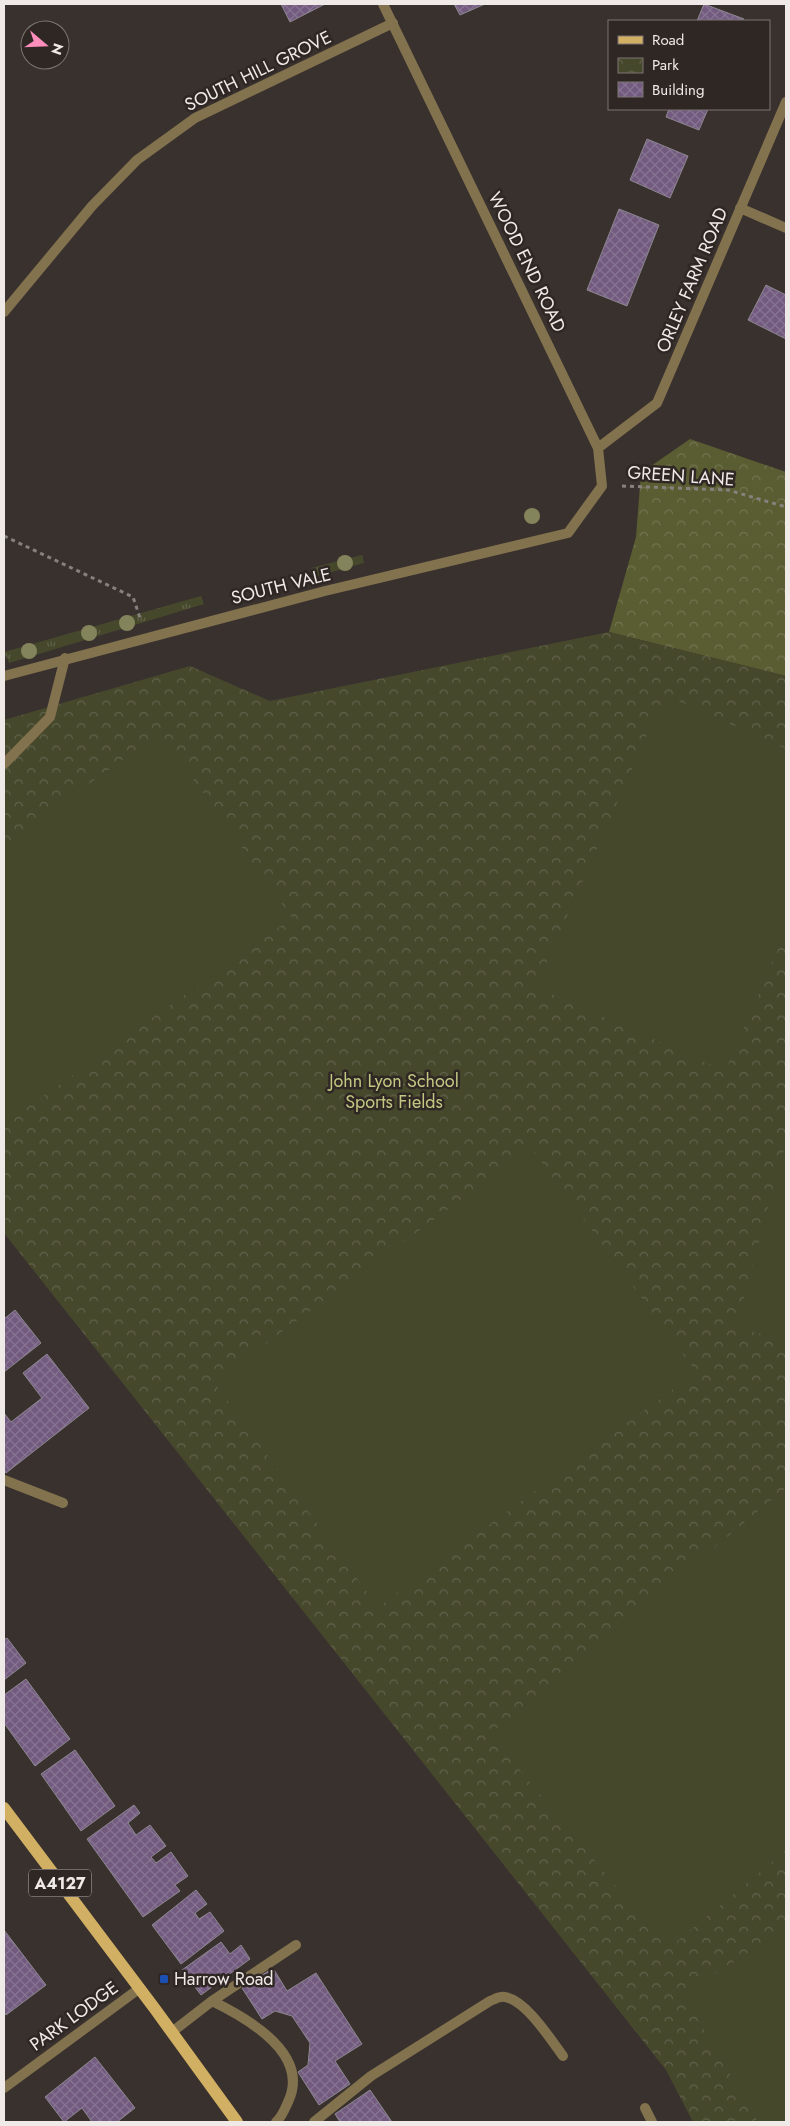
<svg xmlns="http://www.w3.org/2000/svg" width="790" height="2126" viewBox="0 0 790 2126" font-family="Jost,sans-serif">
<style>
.grass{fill:url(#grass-tufts)}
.forest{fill:url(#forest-crowns)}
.park{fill:url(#park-crowns)}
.pitch{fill:#46482c}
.building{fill:url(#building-cross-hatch);stroke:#8c878f}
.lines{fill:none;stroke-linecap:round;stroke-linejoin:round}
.path{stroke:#87807d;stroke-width:3;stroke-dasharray:4 4;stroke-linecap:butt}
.lane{stroke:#82724e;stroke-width:10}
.street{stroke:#82724e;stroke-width:10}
.primary{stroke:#d2b063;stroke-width:12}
.tree{fill:#84845c}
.transit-dot{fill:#1a4fb4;stroke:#2f2724;stroke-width:2}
.labels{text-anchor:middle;stroke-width:5;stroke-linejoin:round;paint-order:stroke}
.shield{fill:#2f2724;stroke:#b5afac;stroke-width:1}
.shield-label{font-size:16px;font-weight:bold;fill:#efe9e7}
.street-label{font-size:18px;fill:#efe9e7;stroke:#2f2724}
.park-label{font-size:18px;fill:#c2c881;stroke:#2f2724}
.poi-label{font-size:18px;fill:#efe9e7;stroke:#2f2724;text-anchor:start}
</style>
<defs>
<pattern id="grass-tufts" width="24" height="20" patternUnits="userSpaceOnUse" patternTransform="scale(1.25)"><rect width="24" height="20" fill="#46482c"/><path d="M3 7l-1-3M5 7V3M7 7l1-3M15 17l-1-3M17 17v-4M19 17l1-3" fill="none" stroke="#61624b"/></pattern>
<pattern id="forest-crowns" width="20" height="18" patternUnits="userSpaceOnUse" patternTransform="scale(1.25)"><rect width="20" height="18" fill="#5a5d32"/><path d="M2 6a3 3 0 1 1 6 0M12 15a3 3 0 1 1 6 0" fill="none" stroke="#727450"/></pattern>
<pattern id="park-crowns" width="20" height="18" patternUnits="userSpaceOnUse" patternTransform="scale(1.25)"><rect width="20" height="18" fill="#46482c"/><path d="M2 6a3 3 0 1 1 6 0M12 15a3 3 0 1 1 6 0" fill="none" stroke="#61624b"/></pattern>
<pattern id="building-cross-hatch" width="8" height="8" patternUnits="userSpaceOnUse" patternTransform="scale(1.25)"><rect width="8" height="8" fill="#735b80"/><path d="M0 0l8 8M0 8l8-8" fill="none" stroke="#877392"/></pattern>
</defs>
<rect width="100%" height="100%" fill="#39312e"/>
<path class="grass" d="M362 555 364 563 314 577 311 568Z
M201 596 204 604 9 663 4 652Z"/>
<path class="forest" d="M690 439 786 472V676L609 632 636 537 641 473Z"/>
<path class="park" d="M609 632 786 676V2122H693L666 2070 4 1233V720L190 666 270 701Z"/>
<path class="pitch" d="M665 695 786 749V931L725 1071 536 987Z
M160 733 292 918 4 1124V845Z
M786 1142V1341L736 1327Z
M531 1148 696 1372 378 1607 214 1382Z
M786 1488V1850L668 1949 490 1734Z
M786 1929V2122H758L683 1994Z"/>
<path class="building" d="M281 4H325L290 22Z
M454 4H485L460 15Z
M704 4 744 19 743 21H697Z
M669 109H708L699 130 666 117Z
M647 139 688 156 670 198 630 180Z
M619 209 659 225 627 306 587 290Z
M766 285 786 295V339L748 320Z
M15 1310 41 1343 4 1372V1319Z
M47 1354 89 1408 6 1473 4 1469V1413L11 1422 42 1398 23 1373Z
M7 1638 26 1663 4 1680V1640Z
M26 1679 70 1739 35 1766 4 1723V1695Z
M75 1750 115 1806 81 1831 41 1774Z
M134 1805 140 1813 128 1823 136 1835 150 1825 166 1846 151 1857 156 1863 171 1852 188 1876 175 1885 180 1891 143 1917 87 1839Z
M196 1890 207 1904 195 1913 199 1919 210 1912 224 1931 181 1964 152 1925Z
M4 1930 46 1985 6 2015 4 2012Z
M221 1942 230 1954 241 1945 250 1959 201 1995 182 1970Z
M273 1968 287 1991 316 1973 362 2044 335 2061 350 2084 319 2105 298 2072 308 2065 310 2043 292 2016 275 2011 262 2019 242 1988Z
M95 2057 135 2108 117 2122H92L82 2108 64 2122 45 2097Z
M370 2090 392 2122H340L335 2114Z"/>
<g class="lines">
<path class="path" d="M622 486 728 490 786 507
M4 536 133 597 140 618"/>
<path class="lane" d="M4 764 50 717 65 658
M212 2001C247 2018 311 2054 288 2102 285 2109 282 2117 276 2122
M172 2032 212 2001 296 1945
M645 2108 652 2122
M314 2122 371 2076 490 2001C495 1999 500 1996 505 1997 526 2000 551 2040 563 2056"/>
<path class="street" d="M740 208 786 228
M4 312 92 206 137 160 195 118 393 23
M598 448 657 403 786 102
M4 676 325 591 568 533 602 486 598 448 383 4
M4 1480 63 1503
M4 2088 140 1988"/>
<path class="primary" d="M4 1808 155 2009 237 2122"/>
</g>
<g class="tree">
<circle cx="532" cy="516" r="8"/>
<circle cx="345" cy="563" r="8"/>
<circle cx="127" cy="623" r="8"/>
<circle cx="89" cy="633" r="8"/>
<circle cx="29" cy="651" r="8"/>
</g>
<rect class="transit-dot" x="159" y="1974" width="10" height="10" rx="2.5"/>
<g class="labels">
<rect class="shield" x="29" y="1869.5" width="62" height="27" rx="4"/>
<g class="shield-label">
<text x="60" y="1889">A4127</text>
</g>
<g class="street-label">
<text transform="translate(258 71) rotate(-26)" y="6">SOUTH HILL GROVE</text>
<text transform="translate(527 262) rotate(64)" y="6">WOOD END ROAD</text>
<text transform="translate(692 280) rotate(-67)" y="6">ORLEY FARM ROAD</text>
<text transform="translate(681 476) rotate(4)" y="6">GREEN LANE</text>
<text transform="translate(281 586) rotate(-14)" y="6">SOUTH VALE</text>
<text transform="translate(74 2016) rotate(-36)" y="6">PARK LODGE</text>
</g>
<g class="park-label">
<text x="394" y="1087">John Lyon School<tspan x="394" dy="21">Sports Fields</tspan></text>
</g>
<g class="poi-label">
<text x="174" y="1985">Harrow Road</text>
</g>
</g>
<rect width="790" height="2126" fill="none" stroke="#efe9e7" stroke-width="10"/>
<rect x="608" y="20" width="162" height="90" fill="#2f2724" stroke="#7c7572"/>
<rect x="618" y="36" width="25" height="8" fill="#d2b063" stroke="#7c7572"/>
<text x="652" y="45" font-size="15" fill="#efe9e7">Road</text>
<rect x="618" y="58" width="25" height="15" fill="url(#park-crowns)" stroke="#7c7572"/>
<text x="652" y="70" font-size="15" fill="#efe9e7">Park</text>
<rect x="618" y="82" width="25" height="15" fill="url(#building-cross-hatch)" stroke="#7c7572"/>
<text x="652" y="95" font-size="15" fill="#efe9e7">Building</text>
<g transform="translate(45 45) rotate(109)"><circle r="24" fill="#2f2724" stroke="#7c7572"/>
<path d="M0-4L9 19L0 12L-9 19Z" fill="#fe8ebc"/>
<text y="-8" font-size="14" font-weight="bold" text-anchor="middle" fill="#efe9e7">N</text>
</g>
</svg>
